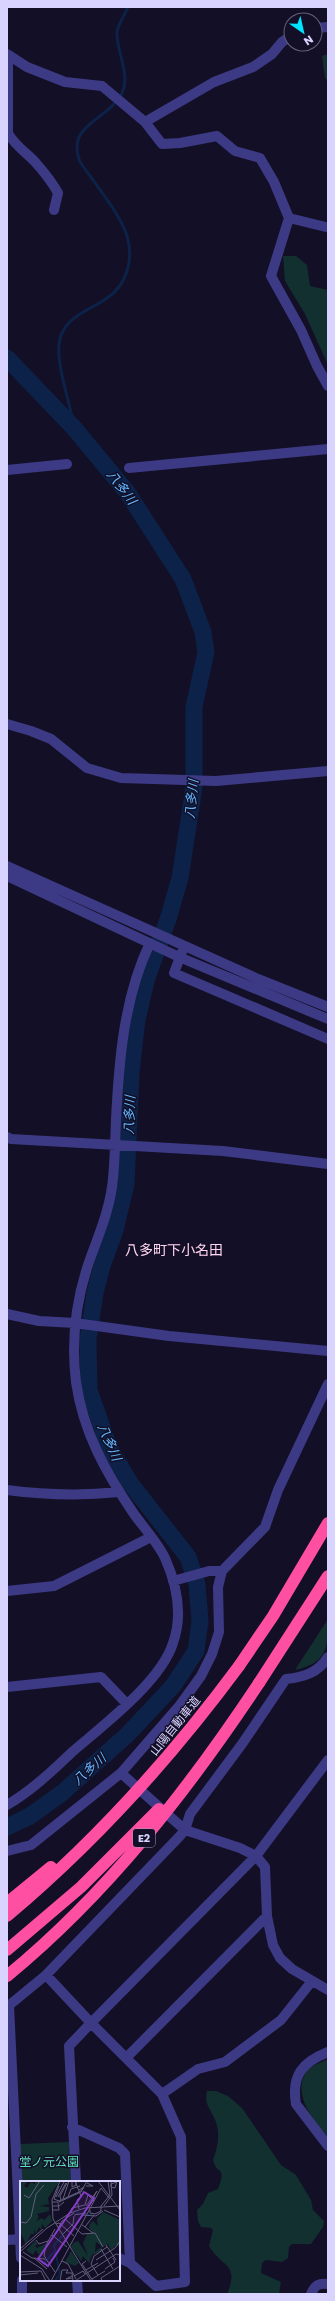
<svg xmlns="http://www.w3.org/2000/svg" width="335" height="2301" viewBox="0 0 335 2301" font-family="Poppins,'Noto Sans JP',sans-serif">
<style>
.green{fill:#12302f}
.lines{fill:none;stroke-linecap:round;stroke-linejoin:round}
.stream{stroke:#0c2248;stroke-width:3}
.river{stroke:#0c2248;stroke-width:17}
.minor{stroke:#3d3a85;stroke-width:10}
.highway{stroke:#ff4fa3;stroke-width:12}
.highway-bridge{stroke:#ff4fa3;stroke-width:12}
.labels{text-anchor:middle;stroke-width:3;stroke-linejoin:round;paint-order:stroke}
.shield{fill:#130f26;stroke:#9e99be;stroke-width:1}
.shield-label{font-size:11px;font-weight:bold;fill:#d9d4ff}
.street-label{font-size:12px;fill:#d9d4ff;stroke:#130f26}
.park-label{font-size:12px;fill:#5fe0c0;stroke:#130f26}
.water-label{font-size:13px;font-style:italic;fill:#62b6ff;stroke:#130f26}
.quarter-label{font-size:14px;fill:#ffd6f0;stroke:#130f26}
.inset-river{fill:none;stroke:#0c2248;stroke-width:2}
.inset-road{fill:none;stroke:#625e7d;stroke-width:1}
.view{fill:#843dc5;fill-opacity:0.15;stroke:#843dc5;stroke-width:2}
.inset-edge{fill:none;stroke:#d9d4ff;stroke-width:2}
</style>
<rect width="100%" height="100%" fill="#130f26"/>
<path class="green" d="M328 54V81L325 78 322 56Z
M283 256H296L307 265 310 286 328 290V365L305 314 285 281Z
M328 1619C328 1649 328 1662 295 1670Z
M328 2059V2137C314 2123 293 2094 305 2074 309 2066 320 2063 328 2059Z
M207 2091H216L228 2096 242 2108 281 2165 296 2175 311 2200 313 2210 324 2221 323 2227 311 2244H292L289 2247 288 2258 282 2262 266 2260 262 2263 261 2273 281 2282 279 2294H227C240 2263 222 2268 209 2246L213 2230 211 2228 201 2227 198 2221 197 2210 203 2204 208 2193 218 2189C227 2165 217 2176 213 2160 217 2149 220 2137 217 2126 214 2111 203 2107 207 2091Z
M69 2142 71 2182H21L20 2144Z"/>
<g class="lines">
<path class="stream" d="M74 428C71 402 51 355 62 333 70 315 92 309 107 298 127 285 134 259 127 236 121 215 93 181 80 162 65 124 108 121 122 93 131 75 116 51 117 32 118 24 125 15 128 7"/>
<path class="river" d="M7 358 74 428 127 492 183 579 203 632 206 652 194 707V787L180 878 169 916 146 981 137 1020 131 1072 126 1184 115 1230 102 1266 95 1293 88 1339 89 1390 109 1447 130 1483 188 1557 197 1584 200 1621 196 1651 173 1686 127 1735 62 1793 30 1816 7 1827"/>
<path class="minor" d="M315 28 328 27
M7 54 27 67 65 82 102 86 145 122 214 82 253 67 272 54 282 42 291 36
M8 56V133C15 146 26 152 36 163 44 172 52 182 58 193L54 210
M145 122 162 144 180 143 217 136 235 151 260 158 274 182 289 218 271 276 301 330 317 366 328 386
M289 218 326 227
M129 468 328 449
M7 470 67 464
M7 724 31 731 51 739 87 768 121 778 216 781 328 771
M7 866 258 979 328 1007
M7 876 179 957 328 1019
M182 952 174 973 328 1039
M7 1137 11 1139 223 1151 328 1164
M7 1314 39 1321 75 1323 169 1336 328 1351
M7 1490C45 1495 81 1496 119 1492
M173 1581 209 1571H222
M7 1591 54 1586 151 1537
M7 1687 101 1677 127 1704
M121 1773 185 1830 240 1848 256 1856 265 1867 267 1916 273 1945 280 1958 292 1969 328 1990
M7 1805C31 1791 51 1772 71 1753 102 1726 161 1682 173 1643 183 1615 177 1585 165 1558 158 1543 144 1528 134 1514 106 1473 83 1432 76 1382 71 1341 76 1300 89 1262 98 1237 108 1214 112 1187 115 1165 115 1142 116 1119 119 1060 124 997 150 943
M7 1851 31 1845 121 1773 180 1705 201 1676 212 1654 219 1632 218 1587 222 1571 265 1527 278 1490 328 1384
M46 1975 91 2023 69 2046 76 2182
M9 2005 21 2258
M7 2007 46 1975 179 1837 185 1830 190 1814 242 1744 286 1679C304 1677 318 1673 328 1657
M328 2052C303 2062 291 2075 296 2104L328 2146
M127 2057 267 1916
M162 2094 198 2069 225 2062 281 2020 312 1981
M72 2127 119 2148 125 2154 130 2263
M7 2240 21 2239
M119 2258 130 2263 156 2286 185 2282 181 2137 162 2094 91 2023 256 1856 328 1760
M22 2280V2294
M77 2280 78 2294
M311 2294C315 2285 318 2283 328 2284"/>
<path class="highway" d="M239 1666 273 1616 328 1523
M259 1683 328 1576"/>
<path class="highway-bridge" d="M7 1903 51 1867
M7 1916C95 1842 171 1758 239 1666
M7 1950 81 1887 159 1809
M7 1976C107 1894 188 1790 259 1683"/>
</g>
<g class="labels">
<rect class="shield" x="133" y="1829" width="22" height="18" rx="3"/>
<g class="shield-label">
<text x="144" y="1842">E2</text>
</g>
<g class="street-label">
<text transform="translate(175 1726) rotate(-51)" y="4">山陽自動車道</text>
</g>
<g class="park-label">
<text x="49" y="2166">堂ノ元公園</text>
</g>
<g class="water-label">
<text transform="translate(122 487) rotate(53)" y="5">八多川</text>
<text transform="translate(191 799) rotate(-84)" y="5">八多川</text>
<text transform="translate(129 1115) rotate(-88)" y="5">八多川</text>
<text transform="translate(110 1442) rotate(66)" y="5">八多川</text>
<text transform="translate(89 1769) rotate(-42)" y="5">八多川</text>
</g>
<g class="quarter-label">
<text x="174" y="1255">八多町下小名田</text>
</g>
</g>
<g transform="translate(20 2181)">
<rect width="100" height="100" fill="#130f26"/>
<path d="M0 0H8L4 5 7 7 11 1 15 3V0L39 1 28 17 29 23 20 25 29 26V30L17 33 19 36 16 40 22 37 24 39 30 33 32 40 25 47 22 43 21 49 19 46 16 53 14 48V53H11L6 64 0 50ZM83 31 100 39V66L96 64 91 69 88 63 83 66 76 61 75 71 82 65 81 70 72 74 69 82 63 75 61 80 51 66 53 62 58 60 68 75 63 62 67 53 73 51 69 47 70 43 73 40 78 45 77 38ZM15 60 18 63 15 65 17 67 25 63V70L19 73 20 77 16 69 13 74 6 69ZM51 70 59 82 55 85 45 81Z" fill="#12302f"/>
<path class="inset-river" d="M56 32 72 34M23 83 34 71M35 100 40 93 34 64 43 54"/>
<path class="inset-road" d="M40 0 32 19 33 38 71 100M52 0V6L56 4V0M55 0 61 15 57 19 59 28M78 0 100 29M97 1 91 3V6L95 7 97 0M66 5H73L67 2M81 7 89 17M4 14 9 17 20 0M36 16 44 1M38 16 46 2M48 16 51 8 60 5M34 18 39 20 61 10 64 6 59 9M34 18 39 5M43 18 49 0M41 19 40 15 47 2M32 21H39L61 11 67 0M33 25H39L44 21M66 25 77 10M84 25 92 14 91 0M68 26 77 10M33 29H39L38 22M70 29V32L75 33 81 30V25L90 14 88 0M84 29 100 36M51 30 52 27 65 24 68 14 74 20M54 34 66 32M45 38 62 53 75 52 83 66M0 41 6 42 11 36 16 13 24 4M58 41 62 34 76 35 83 30M36 43 39 42 54 55M61 43 73 52M65 46 74 34M38 47 42 40 54 32M32 54 47 66M42 54 53 43 54 35M16 59 19 63 28 60M86 64 96 79M0 68 23 48M81 68 93 88M0 71 27 47 50 32 65 27 100 25M3 71 12 77 26 78 35 91M0 74 22 88 30 100M14 77 27 88M26 77 24 75 26 64 35 48M76 79 95 67 100 60M42 80 48 83 56 98M66 80 62 83 73 100M85 88 95 81 93 77M66 89 78 82M0 91 21 90 26 100M0 94 18 92M78 94 71 83 74 75 87 66M52 95 46 98 52 97M54 95 63 90 65 93M72 98 85 90M31 100 81 7M40 100 42 89H48L46 92H52L53 100M55 100 96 73 100 74M82 100 81 97 100 85"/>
<path class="view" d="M64 11 74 17 28 85 18 78Z"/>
<rect width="100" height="100" class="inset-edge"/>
</g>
<rect width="335" height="2301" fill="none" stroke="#d9d4ff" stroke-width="16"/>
<g transform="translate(303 32) rotate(146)"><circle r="19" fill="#130f26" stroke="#625e7d"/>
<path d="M0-3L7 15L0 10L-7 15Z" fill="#00e5ff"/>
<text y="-6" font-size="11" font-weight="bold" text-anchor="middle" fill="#d9d4ff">N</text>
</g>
</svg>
